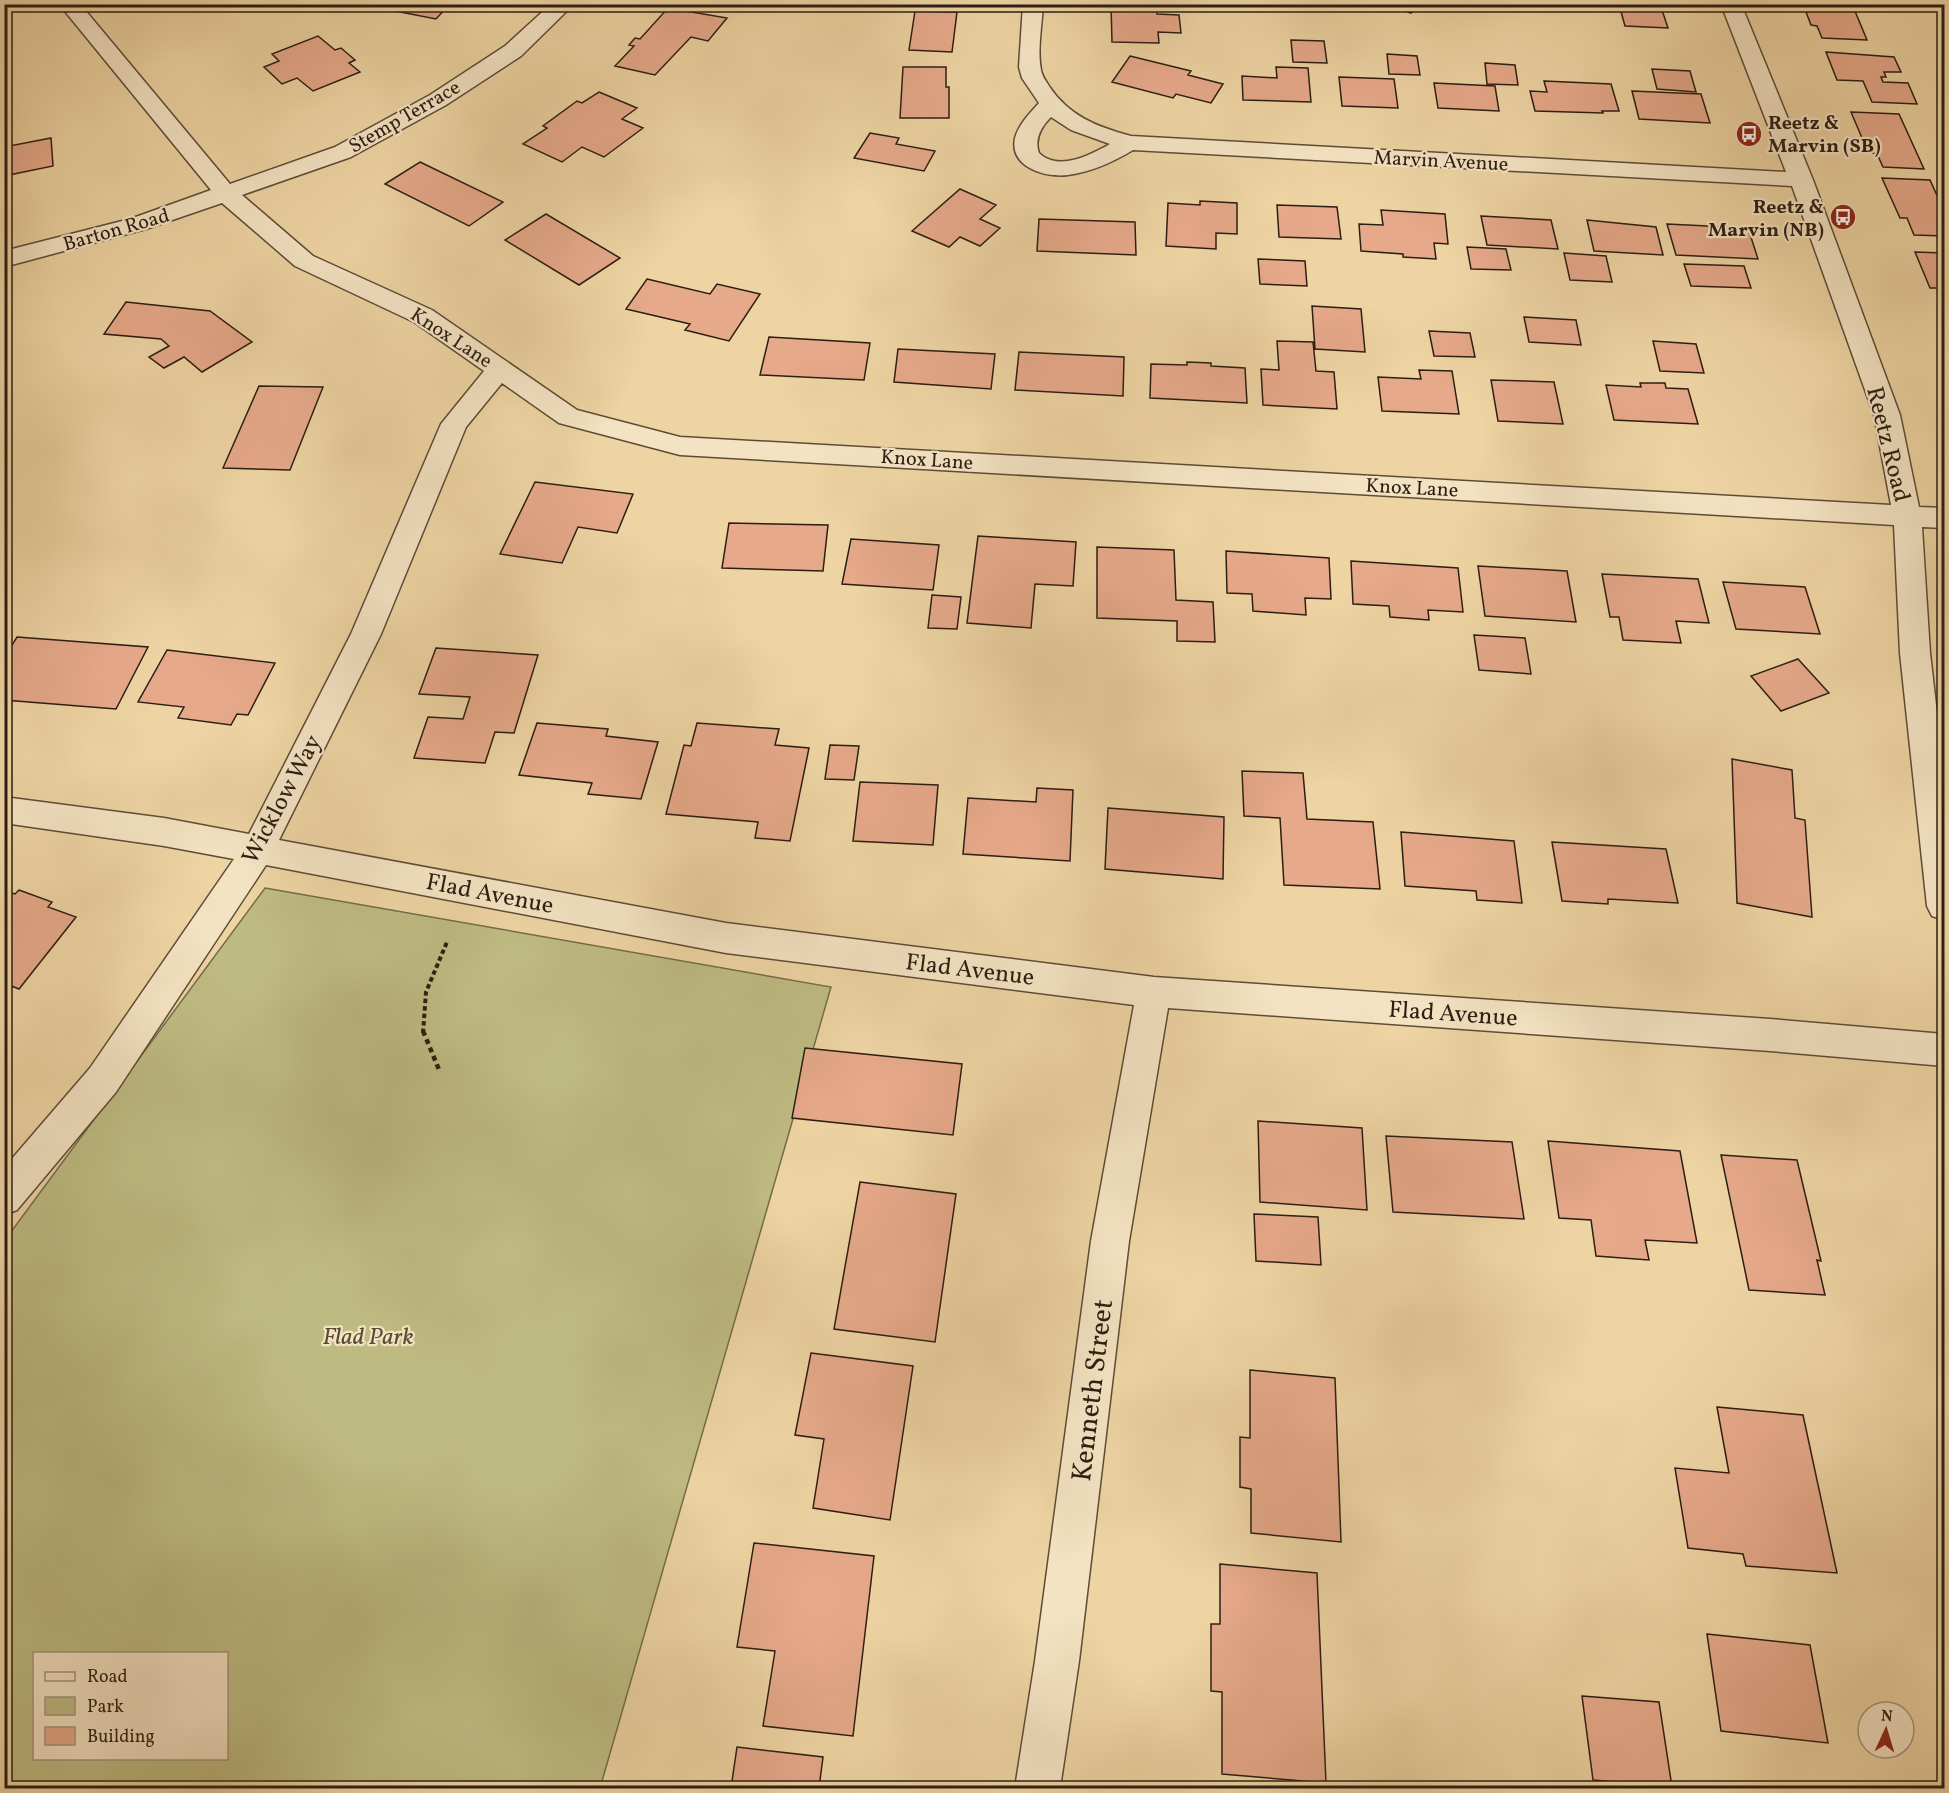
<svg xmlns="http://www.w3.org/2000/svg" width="1949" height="1793" viewBox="0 0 1949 1793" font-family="Vollkorn,serif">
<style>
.green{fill:#bebb82;stroke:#756c4a;stroke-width:1.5;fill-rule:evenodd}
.building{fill:#e6a98a;stroke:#2c1e13;stroke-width:1.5}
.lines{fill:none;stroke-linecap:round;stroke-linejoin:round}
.minor-casing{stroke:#5c4c37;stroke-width:3}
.path-far1{stroke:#2c1e13;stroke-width:4;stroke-dasharray:4.5 3;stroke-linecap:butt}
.path{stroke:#2c1e13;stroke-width:4.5;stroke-dasharray:5 4;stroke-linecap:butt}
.minor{fill:#f4e3c3;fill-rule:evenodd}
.labels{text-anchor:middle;stroke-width:4.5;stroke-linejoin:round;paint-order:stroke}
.far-street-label{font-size:20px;fill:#2c1e13;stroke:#f4e3c3}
.far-poi-label{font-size:20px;font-weight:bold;fill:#2c1e13;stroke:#f4e3c3;text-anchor:start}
.street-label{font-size:24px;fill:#2c1e13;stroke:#f4e3c3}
.park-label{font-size:24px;font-style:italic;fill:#584d34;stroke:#f4e3c3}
.near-street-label{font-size:28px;fill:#2c1e13;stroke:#f4e3c3}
</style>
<rect width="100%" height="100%" fill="#eed4a3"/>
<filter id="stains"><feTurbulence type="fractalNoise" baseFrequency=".00333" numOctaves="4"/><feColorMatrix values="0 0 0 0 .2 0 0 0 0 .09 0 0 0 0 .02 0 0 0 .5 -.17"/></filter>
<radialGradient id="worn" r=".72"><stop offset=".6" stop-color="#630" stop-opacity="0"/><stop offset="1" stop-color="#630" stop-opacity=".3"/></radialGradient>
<path class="green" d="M265 888 831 987 600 1788H5V1240ZM34 1654H226V1758H34Z"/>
<path class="building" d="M395 4H450L436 19 390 10Z
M1111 4H1157V14L1179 15 1181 33 1158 32 1159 43 1112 42Z
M1387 4H1419L1411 13Z
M1492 4H1529L1498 10Z
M1610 4H1661L1662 8 1611 5Z
M1803 4H1852L1867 40 1822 38 1817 26 1811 25Z
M668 8 727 18 708 41 691 37 655 75 615 66 634 46 629 45 635 38 640 39Z
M1620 8 1662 10 1668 28 1625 26Z
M915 11 957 12 952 52 909 50Z
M318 36 335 50 341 48 355 60 349 63 360 72 313 91 297 78 282 84 264 67 279 61 272 54Z
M1291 40 1324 41 1327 63 1293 62Z
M1826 52 1894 57 1901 72H1884L1886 77H1881L1883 82 1908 83 1917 104 1872 102 1863 81 1837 80Z
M1387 54 1417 56 1420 75 1389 74Z
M1130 56 1191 71 1188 75 1223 84 1211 103 1176 94 1173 98 1112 82Z
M1485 63 1515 65 1518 85 1487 84Z
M903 67H946V87H949V118H900Z
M1276 67 1308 68 1311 102 1243 100 1242 76 1277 78Z
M1652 69 1690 71 1696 92 1657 89Z
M1339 77 1394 79 1398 108 1342 106Z
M1544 81 1611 84 1619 111H1602L1603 113 1535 111 1530 91 1547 92Z
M1434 83 1495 86 1499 111 1438 108Z
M1632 91 1701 94 1710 123 1639 119Z
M599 92 637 108 622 119 643 128 604 157 582 147 562 162 523 144 547 128 543 126 577 101 582 103Z
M1851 112 1899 114 1924 169 1883 167 1877 154 1873 153 1870 145H1865Z
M870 133 899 138 896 144 935 151 924 171 854 158Z
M51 138 53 166 4 176V147Z
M420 162 503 202 469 226 385 184Z
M1882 178 1930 180 1944 211V236L1914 235 1907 218H1900Z
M960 189 996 205 980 219 1000 228 980 246 960 237 949 247 912 231Z
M1200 201 1237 203V234L1216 233V249L1166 246 1168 203 1200 205Z
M1277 205 1337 207 1341 239 1279 237Z
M1381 210 1445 214 1448 244 1434 243 1436 259 1403 257V254L1361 251 1359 224 1383 225Z
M546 214 620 258 579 285 505 240Z
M1481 216 1551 220 1558 249 1487 245Z
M1039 219 1135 222 1136 255 1037 251Z
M1587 220 1656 227 1663 255 1594 251Z
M1667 224 1748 228 1758 259 1676 255Z
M1467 247 1506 249 1511 270 1471 269Z
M1915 252 1944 253V288H1930Z
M1564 253 1606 256 1612 282 1570 280Z
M1258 259 1305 261 1307 286 1260 284Z
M1684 264 1744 266 1751 288 1691 286Z
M647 279 710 294 717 284 760 294 729 341 685 330 690 324 626 309Z
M126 302 210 311 252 342 202 372 184 357 164 368 149 357 169 346 161 339 104 334Z
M1312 306 1361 309 1365 352 1315 349Z
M1524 317 1576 320 1581 345 1529 342Z
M1429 331 1470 333 1475 357 1434 356Z
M769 337 870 343 864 380 760 375Z
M1277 341 1313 342 1316 371 1334 372 1337 409 1263 405 1261 369 1279 370Z
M1653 341 1696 344 1704 373 1660 371Z
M898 349 995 354 991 389 894 382Z
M1019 352 1124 357 1123 396 1015 390Z
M1187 362 1211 363V366L1245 368 1247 403 1150 398 1151 364 1187 365Z
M1419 370 1452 371 1459 414 1382 411 1378 377 1421 379Z
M1491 380 1554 382 1563 424 1498 421Z
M1640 383H1665L1666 388 1688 389 1698 424 1614 420 1606 385 1641 387Z
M259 386 323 387 290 470 223 468Z
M535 482 633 494 617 533 578 527 562 563 500 554Z
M729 523 828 525 823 571 722 568Z
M978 536 1076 542 1073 586 1035 584 1031 628 967 623Z
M851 539 939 545 933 590 842 584Z
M1097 547 1174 550 1176 600 1213 602 1215 642 1177 641V621L1097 618Z
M1226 551 1329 558 1331 599 1305 598 1306 615 1253 611 1252 594 1227 593Z
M1351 561 1458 568 1463 612 1428 610 1429 620 1390 617 1389 606 1353 604Z
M1478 566 1567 571 1576 622 1485 616Z
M1602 574 1698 579 1709 623 1676 621 1681 643 1623 640 1619 617H1610Z
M1723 582 1805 587 1820 634 1736 629Z
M932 595 961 597 957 629 928 628Z
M1474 635 1525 638 1531 674 1479 670Z
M17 637 148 647 116 709 4 700V658Z
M436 648 538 655 514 733 495 732 485 763 414 758 428 717 463 719 470 697 419 694Z
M167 650 275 663 248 715 237 714 231 725 178 718 184 707 138 702Z
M1798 659 1829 693 1781 711 1751 676Z
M537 723 608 729 606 736 658 742 641 799 588 794 592 783 519 775Z
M697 723 779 729 775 745 809 748 790 841 755 838 758 822 666 814 684 745 691 746Z
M830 745 859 746 854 780 825 779Z
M1732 759 1792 770 1795 818 1805 820 1812 917 1737 903Z
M1242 771 1303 773 1307 819 1373 822 1380 889 1284 885 1280 818 1244 816Z
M860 782 938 785 933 845 853 841Z
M1037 788 1073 790 1070 861 963 854 968 798 1036 802Z
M1108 808 1224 817 1223 879 1105 869Z
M1401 832 1514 841 1522 903 1477 900 1476 891 1405 886Z
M1552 842 1666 849 1678 903 1608 899V904L1562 901Z
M19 890 52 902 48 907 76 917 19 989 4 983V891L15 894Z
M805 1048 962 1064 953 1135 792 1118Z
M1258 1121 1362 1128 1367 1210 1260 1202Z
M1386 1136 1512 1142 1524 1219 1393 1212Z
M1548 1141 1680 1151 1697 1243 1645 1240 1649 1260 1596 1256 1591 1220 1559 1218Z
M1721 1155 1797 1160 1821 1261 1817 1260 1825 1295 1749 1290Z
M860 1182 956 1194 935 1342 834 1329Z
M1254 1214 1318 1217 1321 1265 1256 1261Z
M811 1353 913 1366 890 1520 813 1508 824 1439 795 1435Z
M1250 1370 1335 1378 1341 1542 1251 1533V1489L1240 1487V1437L1250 1438Z
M1717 1407 1803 1415 1837 1573 1746 1566 1743 1554 1688 1548 1675 1468 1729 1473Z
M754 1543 874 1556 853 1736 763 1726 775 1651 737 1647Z
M1220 1564 1317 1573 1326 1783 1222 1774V1692L1211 1691V1624H1220Z
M1707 1634 1810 1645 1828 1743 1721 1731Z
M1582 1696 1659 1702 1672 1787 1593 1780Z
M737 1747 823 1757 819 1788H731Z"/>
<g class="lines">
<g class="minor-casing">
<path id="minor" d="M59 4H80L230 184 335 147 430 95 505 46 551 4H574L521 56 446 105 351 157 242 195 313 256 432 310 577 410 680 437 1891 505 1874 415 1792 186 1133 150C1113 162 1091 172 1068 175 1045 178 1009 167 1015 138 1019 124 1030 113 1039 103L1022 78 1019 67 1023 4H1043C1042 26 1037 49 1041 70 1042 76 1046 81 1049 86 1069 116 1097 127 1131 136L1786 172 1721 4H1741L1813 180 1900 415 1919 507 1944 508V528L1922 527 1930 653 1944 774V920L1932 916 1927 906 1900 653 1894 525 680 455 559 423 502 383 466 427 381 634 279 840 726 923 1154 977 1770 1019 1944 1034V1066L1770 1051 1168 1008 1129 1241 1079 1661 1060 1788H1015L1035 1661 1091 1241 1134 1005 726 953 266 865 116 1092 17 1210 4 1215V1168L90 1068 234 859 164 846 4 823V797L164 818 249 834 351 634 441 424 484 371 414 322 295 266 222 203 146 229 4 267V251L130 219 211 190ZM1051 117 1071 130 1110 144C1090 155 1059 172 1039 153 1034 139 1041 127 1051 117Z"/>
</g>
<path class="path-far1" d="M423 1033 426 992 447 942"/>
<path class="path" d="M423 1031 440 1072"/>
<use href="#minor" class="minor"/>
</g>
<defs>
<g id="bus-disc" transform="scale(1.35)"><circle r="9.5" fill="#8f2418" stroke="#f4e3c3"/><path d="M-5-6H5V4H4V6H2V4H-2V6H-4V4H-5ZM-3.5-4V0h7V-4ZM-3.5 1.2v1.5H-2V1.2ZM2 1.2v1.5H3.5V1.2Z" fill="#fff"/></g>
</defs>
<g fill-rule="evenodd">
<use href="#bus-disc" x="1749" y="134"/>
<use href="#bus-disc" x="1843" y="217"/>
</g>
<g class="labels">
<g class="far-street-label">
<text transform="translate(404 116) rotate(-30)" y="7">Stemp Terrace</text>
<text transform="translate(1441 160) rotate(3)" y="7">Marvin Avenue</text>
<text transform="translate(116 229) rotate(-16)" y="7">Barton Road</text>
<text transform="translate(452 337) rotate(33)" y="7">Knox Lane</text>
<text transform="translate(927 459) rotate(4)" y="7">Knox Lane</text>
<text transform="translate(1412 487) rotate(3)" y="7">Knox Lane</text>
</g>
<g class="far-poi-label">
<text x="1768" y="129">Reetz &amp;<tspan x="1768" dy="23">Marvin (SB)</tspan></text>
<text x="1824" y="213" text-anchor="end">Reetz &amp;<tspan x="1824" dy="23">Marvin (NB)</tspan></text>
</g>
<g class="street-label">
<text transform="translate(1889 444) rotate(76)" y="8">Reetz Road</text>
<text transform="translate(281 799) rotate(-62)" y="8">Wicklow Way</text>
<text transform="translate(490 893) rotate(11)" y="8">Flad Avenue</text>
<text transform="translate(970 969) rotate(7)" y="8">Flad Avenue</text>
<text transform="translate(1453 1013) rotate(4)" y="8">Flad Avenue</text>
</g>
<g class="park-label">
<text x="368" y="1344">Flad Park</text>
</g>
<g class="near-street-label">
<text transform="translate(1091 1390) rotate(-83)" y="10">Kenneth Street</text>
</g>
</g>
<rect width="1949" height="1793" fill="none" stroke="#eed4a3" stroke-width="24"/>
<rect x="6" y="6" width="1937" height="1781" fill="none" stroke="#2c1e13" stroke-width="3"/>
<rect x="12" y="12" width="1925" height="1769" fill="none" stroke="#2c1e13" stroke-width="1.5"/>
<rect x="33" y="1652" width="195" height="108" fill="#f4e3c3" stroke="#a4947d" stroke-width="1.5"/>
<rect x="45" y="1672" width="30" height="9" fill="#f4e3c3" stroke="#a4947d" stroke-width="1.5"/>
<text x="87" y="1682" font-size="18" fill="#2c1e13">Road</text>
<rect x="45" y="1697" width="30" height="18" fill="#bebb82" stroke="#a4947d" stroke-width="1.5"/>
<text x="87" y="1712" font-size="18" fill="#2c1e13">Park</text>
<rect x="45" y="1727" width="30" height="18" fill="#e6a98a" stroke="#a4947d" stroke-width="1.5"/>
<text x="87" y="1742" font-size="18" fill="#2c1e13">Building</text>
<g transform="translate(1886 1730) rotate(4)"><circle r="28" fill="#f4e3c3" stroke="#a4947d" stroke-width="1.5"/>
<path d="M0-4.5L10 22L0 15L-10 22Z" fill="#8f2418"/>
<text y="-9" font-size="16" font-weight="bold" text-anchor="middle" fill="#2c1e13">N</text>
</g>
<rect width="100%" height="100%" filter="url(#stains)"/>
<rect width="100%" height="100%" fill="url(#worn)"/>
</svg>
